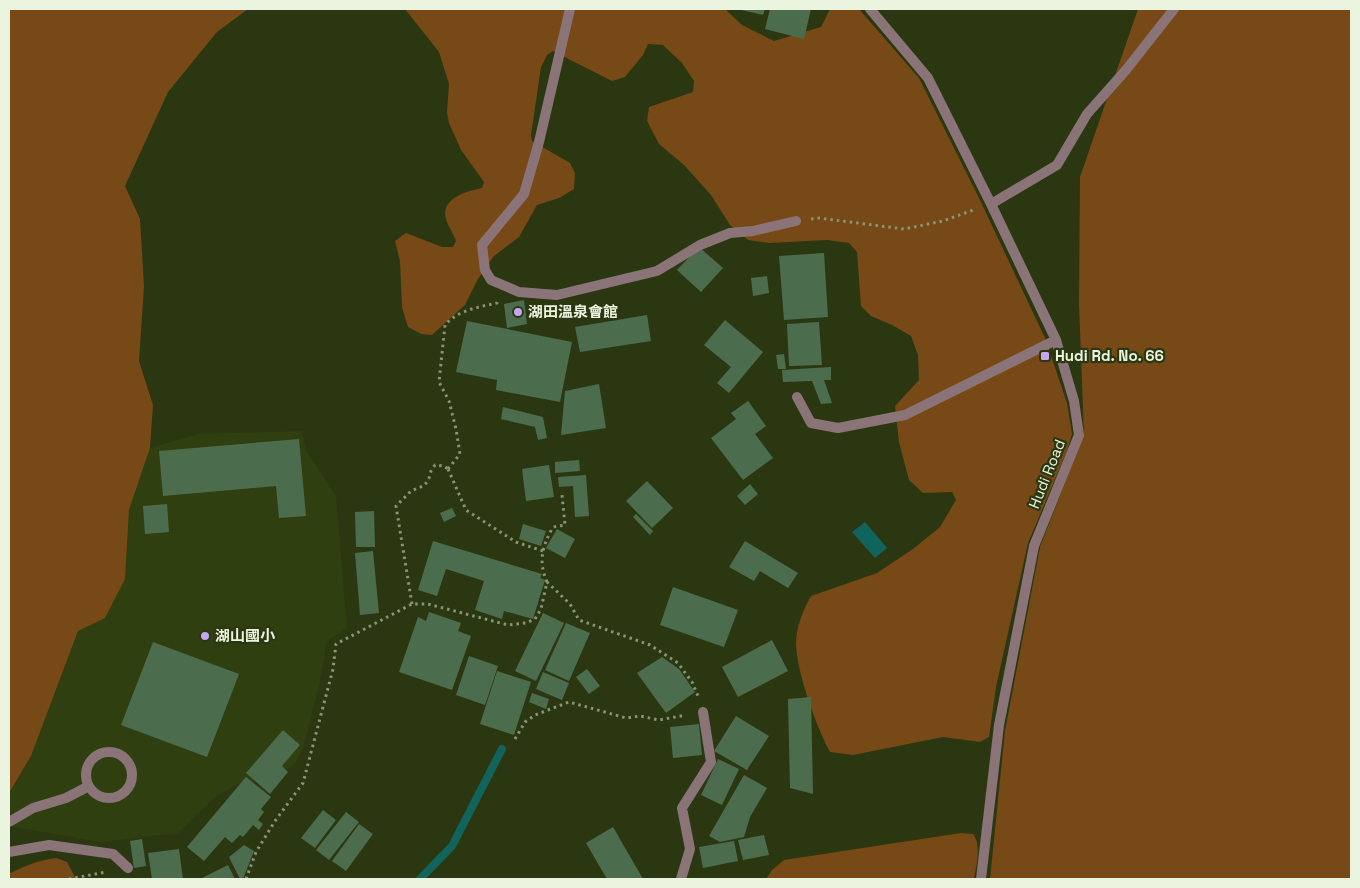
<svg xmlns="http://www.w3.org/2000/svg" width="1360" height="888" viewBox="0 0 1360 888" font-family="'Space Grotesk','Noto Sans TC',sans-serif">
<style>
.built{fill:#303f10}
.green{fill:#764916}
.water{fill:#11645c}
.lines{fill:none;stroke-linecap:round;stroke-linejoin:round}
.stream{stroke:#11645c;stroke-width:8}
.building{fill:#4c6d4d}
.path{stroke:#8a9476;stroke-width:3;stroke-dasharray:2.5 4;stroke-linecap:butt}
.street{stroke:#8a7478;stroke-width:10}
.poi-dot{fill:#c8a6ef;stroke:#2b3711;stroke-width:2}
.labels{text-anchor:middle;stroke-width:4.5;stroke-linejoin:round;paint-order:stroke}
.poi-label{font-size:15px;font-weight:bold;fill:#ebf4de;stroke:#2b3711;text-anchor:start}
.street-label{font-size:15px;fill:#ebf4de;stroke:#2b3711}
</style>
<rect width="100%" height="100%" fill="#2b3711"/>
<path class="built" d="M302 431 306 450 336 496 347 628 327 641 320 681 303 749 293 766 270 780 236 785 216 796 178 833 100 842 9 826V793L31 756 78 631 105 618 125 579 129 510 150 448 199 434Z"/>
<path class="green" d="M9 9H248L217 32 168 92 125 186 140 219 144 286 139 361 153 405 150 448 129 510 125 579 105 618 78 631 31 756 9 793Z
M405 9H725L742 25 774 41 821 27 830 9H859L919 78 980 200 1045 338 1067 403 1072 434 1067 451 1028 543 996 687 989 737 980 742 943 737 853 755 830 752C816 726 797 673 796 644 796 627 803 610 811 596L877 573 913 549 940 527 956 500 952 492 923 493 909 480 899 442 895 406 919 380 918 355 911 336 892 325 871 316 861 306 857 252 849 243 827 240 769 243 748 240 730 225 711 195 684 165 659 144 647 121 649 107 693 92 694 81 682 63 663 45 648 44 643 55 625 77 612 81 553 51 547 55 541 67 531 135 532 141 570 163 575 173 574 189 559 198 537 205 519 237 494 256 478 279 465 305 432 335 421 334 408 327 402 307 400 261 395 241 406 233 442 247H453L456 241C453 233 448 226 446 219 440 198 468 191 482 188L484 182 461 150 449 123 447 112 449 84 439 52Z
M1138 9H1351V879H990L1005 731 1040 547 1084 434 1079 305 1080 177Z
M961 833 973 834C982 846 976 866 974 879H766L772 870 784 860Z
M56 858 67 862 76 879H9V874C24 866 39 860 56 858Z"/>
<path class="water" d="M865 522 887 548 875 558 852 532Z"/>
<g class="lines">
<path class="stream" d="M420 879 452 846 502 749"/>
</g>
<path class="building" d="M737 9H765L763 15Z
M770 9H811L804 39 765 29Z
M699 247 723 268 701 292 677 270Z
M824 253 828 317 784 320 779 256Z
M767 276 769 293 753 296 751 278Z
M524 300 527 324 507 328 504 304Z
M647 315 651 341 580 352 575 327Z
M725 320 763 352 729 393 717 383 731 367 704 345Z
M467 321 572 342 560 402 496 390 497 380 456 372Z
M819 322 822 365 789 366 787 324Z
M784 354 786 369H778L776 355Z
M831 367V380H824L832 403 821 404 812 381 783 382 782 370Z
M599 384 606 428 561 435 565 391Z
M748 401 766 426 755 434 773 458 743 480 711 438 736 419 731 413Z
M503 407 543 417 547 438 538 440 535 427 501 419Z
M299 439 306 516 279 518 276 486 163 496 159 451Z
M579 460 580 471 555 473V462Z
M549 465 554 497 526 501 522 469Z
M586 475 589 516 575 517 573 486 559 487 558 477Z
M647 481 673 508 652 528 626 501Z
M750 484 758 494 745 505 737 496Z
M167 504 169 532 145 534 143 506Z
M452 508 456 516 444 522 440 513Z
M374 511 375 547H356L355 512Z
M636 514 653 531 650 535 633 517Z
M523 524 546 531 541 546 519 539Z
M557 529 575 539 565 558 546 548Z
M433 541 542 574 540 578 545 580 533 619 504 611 502 619 475 610 484 581 446 569 437 596 418 590Z
M745 541 798 573 788 588 760 571 754 581 729 567Z
M373 551 379 613 360 615 355 553Z
M673 587 738 610 724 647 660 625Z
M429 612 461 623 458 631 471 636 452 690 399 672 418 617 426 621Z
M543 613 564 623 536 681 515 671Z
M566 623 590 633 569 681 545 670Z
M772 640 788 671 738 697 722 667Z
M153 642 239 674 207 757 121 725Z
M469 656 498 666 485 705 456 695Z
M662 657 679 669 695 692 666 713 637 673Z
M587 669 600 686 589 694 576 677Z
M497 671 531 682 514 735 480 724Z
M543 672 569 683 562 700 536 689Z
M532 693 549 699 546 709 529 702Z
M811 697 813 794 790 788 788 699Z
M736 716 769 736 747 770 714 751Z
M699 724 702 755 673 758 670 727Z
M283 730 300 745 282 766 288 772 270 794 246 773Z
M718 759 739 769 722 805 701 795Z
M744 775 767 788 750 817 744 837 720 842 709 836Z
M246 777 271 797 261 809 264 812 258 820 263 824 259 830 253 825 243 837 240 835 232 843 225 837 204 861 187 847Z
M323 810 336 820 315 848 301 838Z
M346 812 359 822 329 860 316 850Z
M359 824 373 834 346 871 332 861Z
M613 827 643 879H607L586 843Z
M764 835 769 855 743 860 738 840Z
M142 839 146 866 134 868 130 841Z
M734 841 738 861 703 868 699 847Z
M244 845 254 851 243 879H240L229 857Z
M179 849 183 879H152L148 853Z
M228 865 235 879H200Z"/>
<g class="lines">
<path class="path" d="M811 219 819 218 904 229 943 221 976 209
M448 469 460 454 456 429 449 401 439 382 445 325C458 310 479 307 497 303V301
M448 469 466 510 516 542 543 551
M547 582C538 561 542 547 553 527L565 525 562 495
M412 604 396 506 411 491 425 485 429 478 431 471 435 465 444 466 448 469
M515 739 525 722 535 715 569 702 626 718 640 716 659 720 686 715
M69 879 106 872
M246 879 256 852 275 821 303 783 333 669 336 644 412 604H428L508 625 526 623 535 619 541 609 547 582 570 604 579 620 650 645 678 663 692 682 698 696"/>
<path class="street" d="M570 9 539 142 524 194 482 245 485 270 491 280 519 292 557 295 657 271 700 245 730 233 753 231 796 221
M870 9 928 78 991 204 1056 340 1074 401 1079 435 1034 546 999 725 981 879
M991 204 1057 165 1087 114 1126 70 1174 9
M797 397 811 423 838 428 905 415 1056 340
M86 775a23 23 0 1 1 46 0a23 23 0 1 1-46 0Z
M9 822 33 808 66 798 89 786
M9 852 49 845 113 854 128 868
M681 879 690 849 682 808 711 762 703 712"/>
</g>
<g class="poi-dot">
<circle cx="518" cy="312" r="5"/>
<rect x="1040" y="351" width="10" height="10" rx="2.5"/>
<circle cx="205" cy="636" r="5"/>
</g>
<g class="labels">
<g class="poi-label">
<text x="528" y="317">湖田溫泉會館</text>
<text x="1055" y="361">Hudi Rd. No. 66</text>
<text x="215" y="641">湖山國小</text>
</g>
<g class="street-label">
<text transform="translate(1047 474) rotate(-68)" y="5">Hudi Road</text>
</g>
</g>
<rect width="1360" height="888" fill="none" stroke="#ebf4de" stroke-width="20"/>
</svg>
